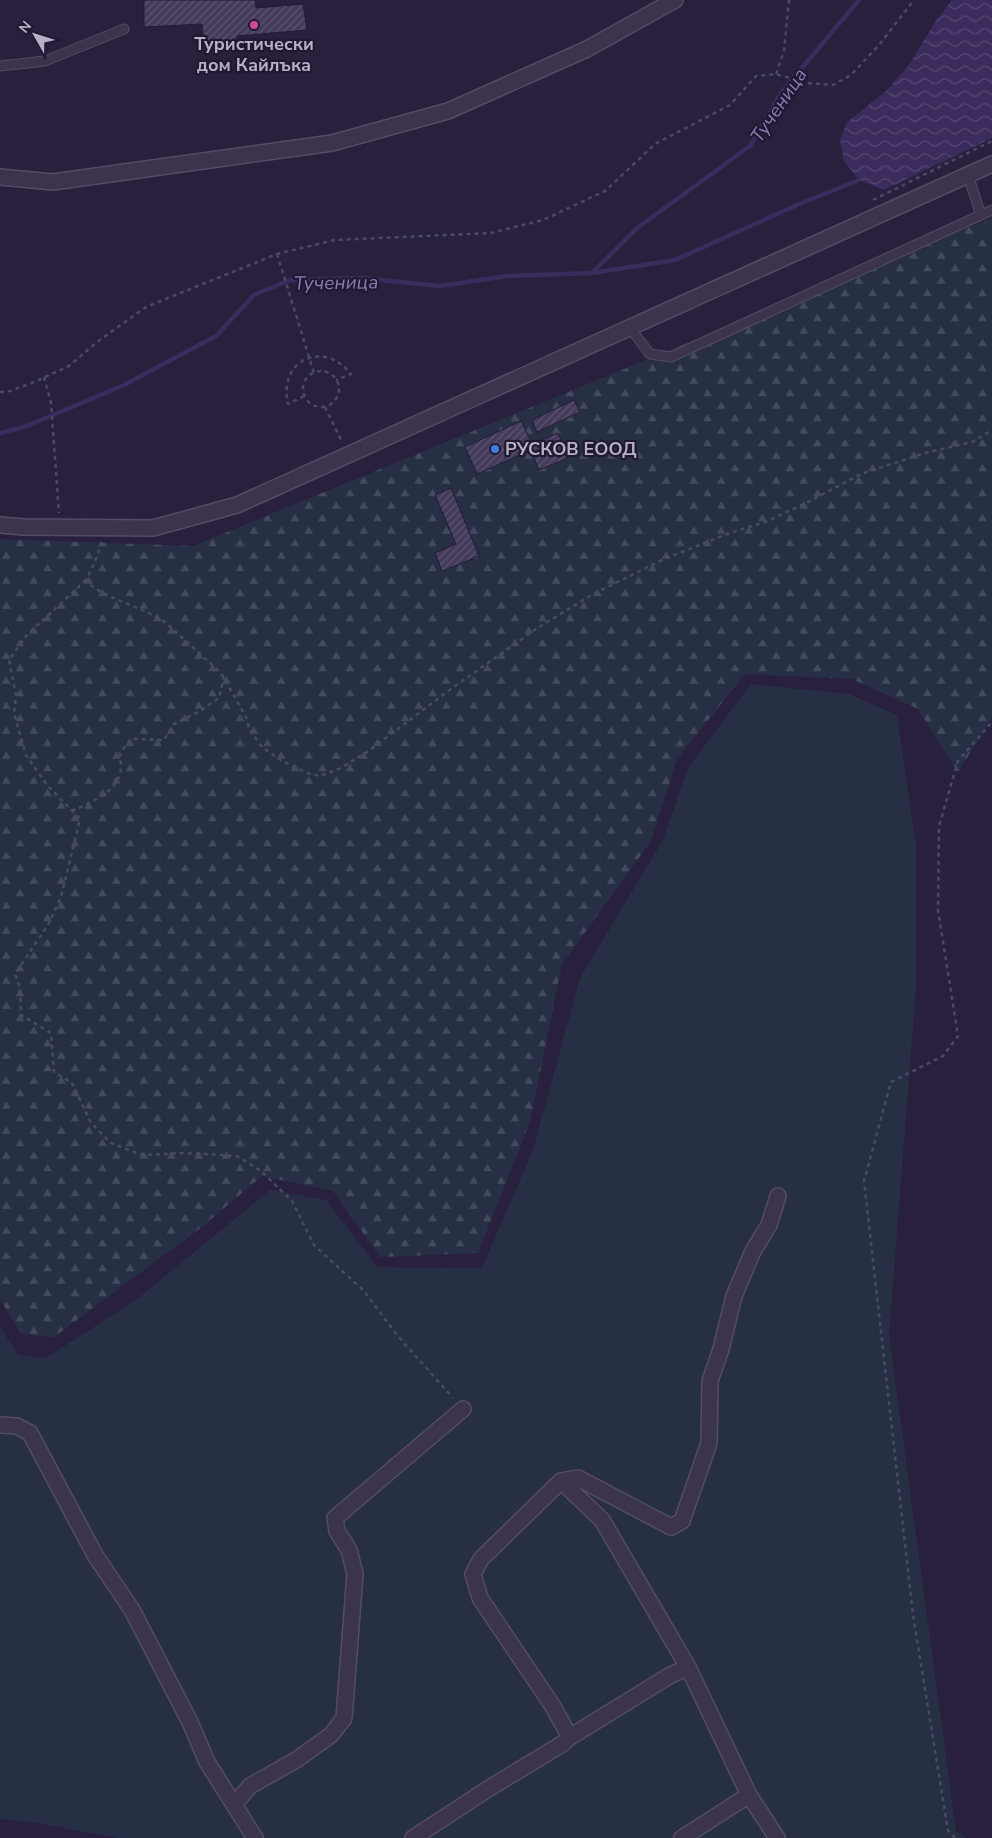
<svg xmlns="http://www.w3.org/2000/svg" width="992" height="1838" viewBox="0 0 992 1838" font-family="'Nunito Sans',sans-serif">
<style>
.forest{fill:url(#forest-firs)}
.green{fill:#272f45}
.water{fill:url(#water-waves)}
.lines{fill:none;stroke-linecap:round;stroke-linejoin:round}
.stream{stroke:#3b2c5d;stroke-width:4.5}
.building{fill:url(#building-hatch);stroke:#231b33}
.lane-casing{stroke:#544c64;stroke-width:11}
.street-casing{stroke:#544c64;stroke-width:18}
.path{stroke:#484b62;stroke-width:2.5;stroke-dasharray:4 4;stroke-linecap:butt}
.lane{stroke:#3c344d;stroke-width:9}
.street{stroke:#3c344d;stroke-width:15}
.hotel-dot{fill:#d1479c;stroke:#211931;stroke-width:2}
.shop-dot{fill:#3f7fe0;stroke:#211931;stroke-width:2}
.labels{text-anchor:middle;stroke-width:4.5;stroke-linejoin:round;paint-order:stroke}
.poi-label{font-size:18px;font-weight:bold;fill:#b8afc9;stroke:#211931}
.water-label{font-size:19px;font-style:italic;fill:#8e7cb8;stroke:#211931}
</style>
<defs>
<pattern id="forest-firs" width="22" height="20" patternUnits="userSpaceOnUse" patternTransform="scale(1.25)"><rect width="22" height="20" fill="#272f45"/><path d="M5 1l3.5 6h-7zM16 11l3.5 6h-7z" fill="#444b5e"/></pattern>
<pattern id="water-waves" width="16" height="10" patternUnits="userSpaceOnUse" patternTransform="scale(1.25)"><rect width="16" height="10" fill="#3b2c5d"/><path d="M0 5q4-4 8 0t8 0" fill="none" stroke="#554873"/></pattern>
<pattern id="building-hatch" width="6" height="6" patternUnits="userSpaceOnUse" patternTransform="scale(1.25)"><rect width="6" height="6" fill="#443a5b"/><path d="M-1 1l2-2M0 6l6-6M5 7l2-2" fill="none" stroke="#5d5471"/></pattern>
</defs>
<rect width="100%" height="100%" fill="#29203d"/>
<path class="forest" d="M992 218V718L958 772 918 709 852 679 745 674 677 759 651 841 562 964 530 1122 478 1253 380 1257 333 1191 262 1176 203 1226 54 1337 21 1334 0 1299V539L193 546Z"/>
<path class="green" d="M751 684 849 694 897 715 916 845V988L889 1335 956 1831 966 1838H118L32 1822 0 1819V1327L18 1355 46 1358 137 1299 270 1190 326 1200 377 1267 482 1268 533 1150 580 978 663 840 688 768Z"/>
<path class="water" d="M952 0H992V138L884 190 859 180 844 161 840 140 847 122 886 91 909 65 935 22Z"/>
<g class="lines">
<path class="stream" d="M592 273 636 229 750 146 781 93 859 0
M0 433 27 426 124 385 216 336 254 295 290 280 361 278 440 286 507 276 592 273 675 260 797 205 859 180"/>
</g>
<path class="building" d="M144 0H255L256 8 303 4 307 30 237 36V44L204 48 202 24 144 27Z
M574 400 580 412 537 432 532 420Z
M521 421 532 444 529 445 531 450 477 474 465 447Z
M558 433 568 458 539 470 529 445Z
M451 488 479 556 442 571 435 553 456 544 435 495Z"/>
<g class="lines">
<g class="lane-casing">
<path id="lane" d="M0 66 45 61 124 29
M981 215 992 210
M630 328 650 354 671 357 981 215 968 175"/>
</g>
<g class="street-casing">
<path id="street" d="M0 177 53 182 332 143 448 111 587 49 675 0
M0 525 24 527 153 528 237 505 992 164
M0 1425 17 1426 30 1433 95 1555 132 1610 190 1722 207 1762 255 1838
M561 1481 602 1520 688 1667
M570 1737 669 1676 688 1667 749 1795
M234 1805 250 1786 296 1760 331 1735 344 1718 355 1574 349 1550 337 1531 335 1518 463 1409
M413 1838 488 1789 562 1744 570 1737 552 1705 480 1598 473 1574 481 1559 561 1481 578 1478 671 1527 682 1521 709 1443 710 1381 721 1349 734 1296 753 1251 769 1225 778 1196
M682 1838 749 1795 777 1838"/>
</g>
<path class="path" d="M776 74 784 51 789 0
M873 200 992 141
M277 254 314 373
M303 389a18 18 0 1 1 36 0a18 18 0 1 1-36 0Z
M44 377 51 403 59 513
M0 392H7L32 383 69 366 97 342 146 307 277 254 335 240 491 233 543 220 605 191 655 144 730 105 756 76 776 74 806 83 833 85 851 75 879 45 914 0
M304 396 288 404C278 360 323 339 351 374L336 380
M325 407 342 442
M102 542 95 562 86 580C98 597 145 607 166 623L221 673 247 719 249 729 262 747 282 761 307 773 320 776 339 769 367 752 451 689 536 629 593 594 662 560 727 534 768 521 808 502 861 474 925 453 972 442 992 430
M86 580 26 636 9 660 16 695 14 713 26 755 47 785 80 819 61 897 48 925 15 974 20 987 21 1015 51 1033 54 1072 72 1083 91 1123 111 1143 142 1155 185 1153 237 1156 261 1171 292 1201 314 1245 364 1291 396 1334 453 1398
M72 811C89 803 116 793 120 773 122 767 120 759 120 753L131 739 164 740 174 724 200 711 219 698 224 677
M955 1838 948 1831 913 1615 864 1181 891 1082 943 1056 958 1036 938 910 939 826 958 761 992 722"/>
<use href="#lane" class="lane"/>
<use href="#street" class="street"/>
</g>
<circle class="hotel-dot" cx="254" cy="25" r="5"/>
<circle class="shop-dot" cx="495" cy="449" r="5"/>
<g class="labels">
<g class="poi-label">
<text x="254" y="50">Туристически<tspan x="254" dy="21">дом Кайлъка</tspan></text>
<text x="505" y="455" text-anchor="start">РУСКОВ ЕООД</text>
</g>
<g class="water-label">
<text transform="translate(778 105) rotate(-56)" y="7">Тученица</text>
<text transform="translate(336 282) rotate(-1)" y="7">Тученица</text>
</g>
</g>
<g transform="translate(35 35) rotate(309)" stroke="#211931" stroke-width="4" paint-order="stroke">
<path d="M0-4L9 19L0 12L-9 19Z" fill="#b8afc9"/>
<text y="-8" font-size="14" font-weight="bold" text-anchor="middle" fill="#b8afc9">N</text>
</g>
</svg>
